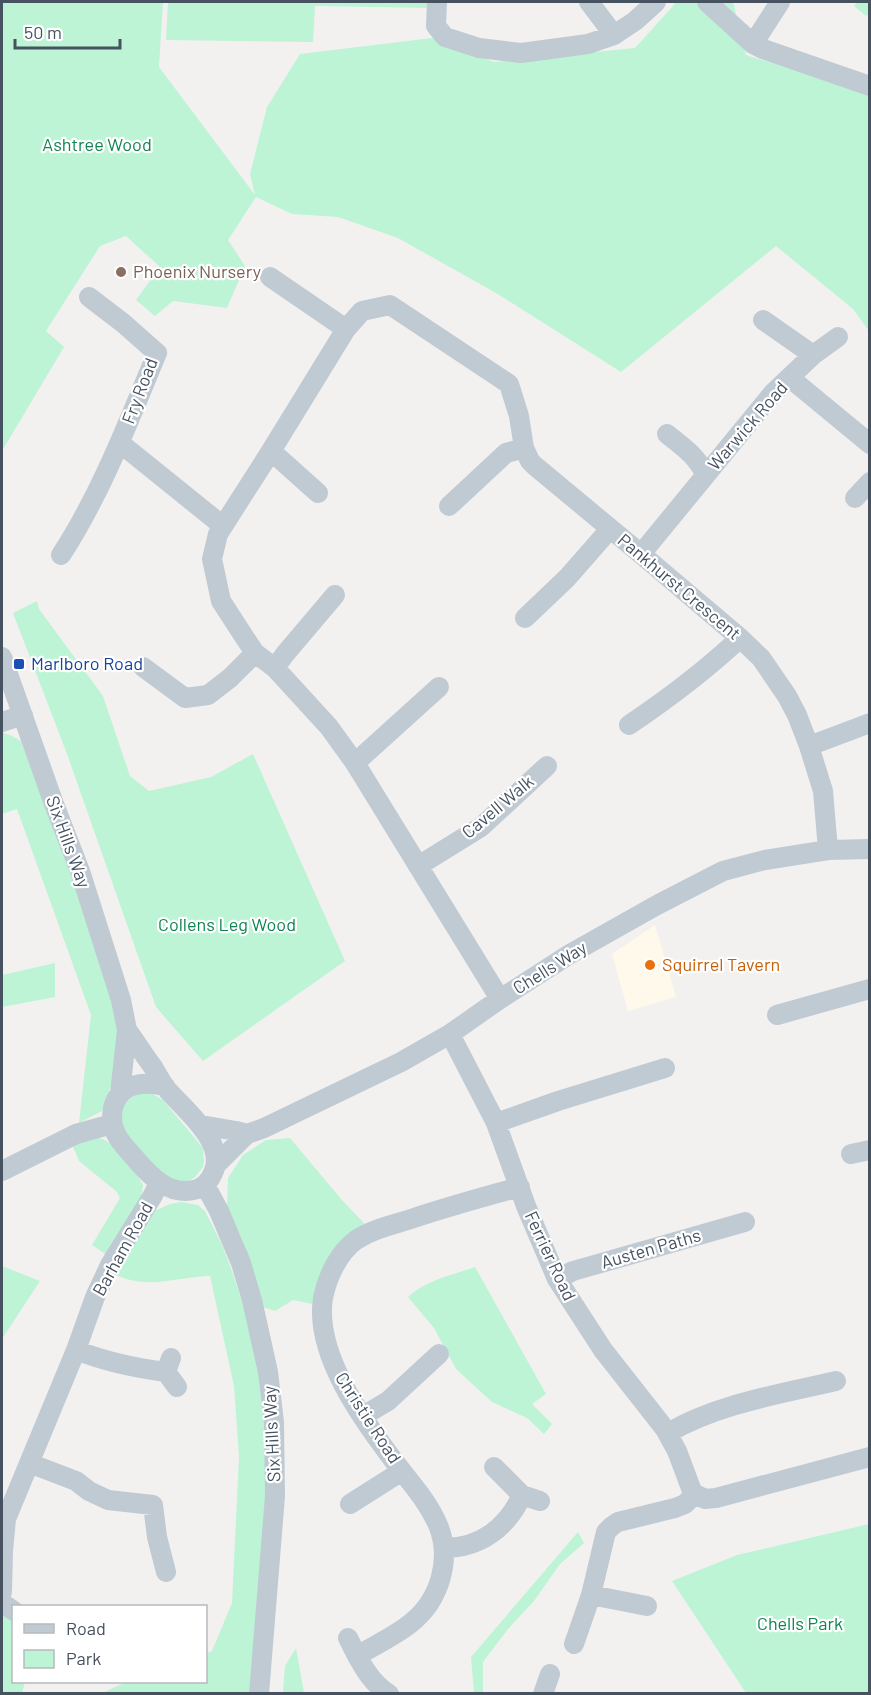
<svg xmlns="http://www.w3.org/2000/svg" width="871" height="1695" viewBox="0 0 871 1695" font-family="Barlow,sans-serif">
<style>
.commercial{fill:#fef9ea}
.green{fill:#bcf4d5}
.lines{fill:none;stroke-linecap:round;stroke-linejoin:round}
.minor{stroke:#c0cad3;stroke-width:20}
.education-dot{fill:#8d6e63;stroke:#fff;stroke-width:2}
.transit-dot{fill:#1a4fb4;stroke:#fff;stroke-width:2}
.food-dot{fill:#e8710a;stroke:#fff;stroke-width:2}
.labels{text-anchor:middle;stroke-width:4.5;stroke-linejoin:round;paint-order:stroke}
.park-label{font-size:18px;fill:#0f8451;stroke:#fff}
.education-label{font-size:18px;fill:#785e54;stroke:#fff;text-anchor:start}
.street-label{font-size:18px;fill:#465260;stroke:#fff}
.transit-label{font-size:18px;fill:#164399;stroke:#fff;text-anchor:start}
.food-label{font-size:18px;fill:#c56008;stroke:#fff;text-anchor:start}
</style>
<rect width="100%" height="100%" fill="#f3f1f0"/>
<path class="commercial" d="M655 925 676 997 628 1011 612 954Z"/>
<path class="green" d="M2 2H163L159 67 255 195 250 174 267 107 300 54 432 38 494 62 635 48 673 6 675 2H733L746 55 869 92V331L853 309 776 246 621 372 496 293 398 238 338 217 292 214 256 197 228 240 245 266 227 308 173 301 155 316 136 300 160 267 126 236 100 246 46 331 64 347 2 451Z
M168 2H431V8L315 6 313 42 166 40Z
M857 2H869V13L866 16 854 6Z
M37 601 39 609 103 696 130 776 149 791 211 777 253 754 345 961 203 1061 156 1007 67 754 13 613Z
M2 732 12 736 21 741 115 992 119 1023 117 1065 108 1095 102 1111 79 1123 91 1015 17 809 2 814Z
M55 963V997L2 1007V975Z
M151 1093 163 1100 203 1148 204 1161 203 1167 195 1177 189 1181 183 1183 164 1178 125 1133 120 1121 122 1108 126 1102 137 1094Z
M87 1135 103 1139 114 1146 138 1176 143 1185 142 1195 108 1256 92 1245 120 1198 117 1192 79 1161 71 1142Z
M290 1138 341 1199 365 1224 327 1266 312 1304 293 1300 275 1311 263 1307 242 1239 227 1207 228 1178 243 1155 266 1140Z
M181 1202 198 1205 205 1211 222 1245 232 1271 250 1326 259 1373 265 1416 266 1518 251 1693 100 1694 126 1682H206V1653L212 1651 232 1603 239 1457 234 1386 210 1276C175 1277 146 1291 112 1273L152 1212 170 1204Z
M2 1266 40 1281 2 1339Z
M475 1267 546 1394 532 1404 552 1424 544 1434 527 1418 492 1402 456 1369 434 1328 408 1297C426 1280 452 1275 475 1267Z
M869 1524V1693H746L672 1581 737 1555Z
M578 1532 584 1543 560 1564 534 1601 508 1629 483 1662V1693H474L471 1657Z
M2 1616 13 1617 14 1682H25L22 1693H2Z
M296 1648 304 1693H283L285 1666Z"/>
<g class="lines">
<path class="minor" d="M437 2 436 26 445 37 479 48 521 53 588 44 614 35 635 21 656 2
M589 2 614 35
M707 2 753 44 763 49 870 86
M753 44 780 2
M270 277 346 329
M763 320 813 355
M790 378 870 444
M667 434C682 446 697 456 705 474
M120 443 223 526
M271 451 318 493
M855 498 870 482
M449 506 506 453 524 448
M641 554 773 393 813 355 838 337
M61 555C101 494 129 420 157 353L123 323 89 297
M525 618 567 578 610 529
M2 657 54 804 80 871 121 1000 127 1030 120 1093
M143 667 185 698 208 695 230 678 255 653
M275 668 285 654 335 595
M2 722 23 715
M629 725C669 698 705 671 740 638
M809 746 870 723
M355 763 439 687
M418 866 481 827 547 766
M500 999 355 763 329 727 275 668 255 653 243 635 221 601 212 559 218 534 271 451 346 329 362 311 390 305 509 384 519 416 524 448 530 461 535 466 641 554 740 638 761 658 787 696 797 715 809 746 823 791 828 850
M777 1015 870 989
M127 1030C136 1042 144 1055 153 1067 157 1074 161 1081 165 1087 182 1108 228 1142 213 1173 210 1180 205 1186 198 1189 169 1198 149 1175 133 1156 125 1147 116 1138 113 1126 112 1121 112 1113 113 1108 119 1083 143 1081 165 1086
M450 1034 496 1123 526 1206 557 1279 603 1350 665 1429 677 1451 692 1491 695 1494 705 1499 716 1498 870 1457
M496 1123 558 1101 665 1068
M201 1125 236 1131 247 1134
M851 1154 870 1150
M216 1165 247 1134 264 1128 401 1062 450 1034 500 999 570 954 657 905 723 871 765 860 828 850 870 849
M2 1171 76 1134 112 1124
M205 1185 219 1211 241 1263 252 1300 268 1372 274 1422 275 1496 259 1694
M557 1279 573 1271 745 1222
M76 1350C106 1362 135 1368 166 1372
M171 1358 166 1372 177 1387
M363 1416 388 1401 439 1354
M668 1433C717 1404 780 1394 836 1381
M29 1463 76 1481 89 1491 108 1500 153 1505 157 1537 166 1572
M494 1467 522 1495
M350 1504 402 1471
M444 1548C480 1548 507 1528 522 1495L540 1501
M2 1592 3 1551 6 1519 76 1350 95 1297 110 1265 152 1197 159 1183
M591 1595 647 1606
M2 1603 14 1611
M348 1638C358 1658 369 1682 389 1694
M574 1644 591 1595 606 1532 612 1526 618 1522 675 1508 685 1504 695 1494
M357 1656C375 1645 395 1636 411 1623 440 1600 452 1559 438 1525 428 1502 412 1484 397 1465 364 1421 314 1355 323 1298 327 1278 338 1253 356 1240 373 1229 392 1225 411 1219 447 1207 483 1197 520 1187
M543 1694 550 1674"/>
</g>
<circle class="education-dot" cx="121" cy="272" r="6"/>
<rect class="transit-dot" x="13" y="658" width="12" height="12" rx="3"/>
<circle class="food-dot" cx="650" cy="965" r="6"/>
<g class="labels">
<g class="park-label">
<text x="97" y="151">Ashtree Wood</text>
<text x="227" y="931">Collens Leg Wood</text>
<text x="800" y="1630">Chells Park</text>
</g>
<g class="education-label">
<text x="133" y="278">Phoenix Nursery</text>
</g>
<g class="street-label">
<text transform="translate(140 391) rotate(-69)" y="6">Fry Road</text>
<text transform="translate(748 426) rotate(-49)" y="6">Warwick Road</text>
<text transform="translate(679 587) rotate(40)" y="6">Pankhurst Crescent</text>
<text transform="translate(498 807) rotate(-40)" y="6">Cavell Walk</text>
<text transform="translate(68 842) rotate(70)" y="6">Six Hills Way</text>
<text transform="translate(550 968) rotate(-32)" y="6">Chells Way</text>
<text transform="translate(123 1249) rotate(-61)" y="6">Barham Road</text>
<text transform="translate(651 1249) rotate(-16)" y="6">Austen Paths</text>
<text transform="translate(550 1256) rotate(65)" y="6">Ferrier Road</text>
<text transform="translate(368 1418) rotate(57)" y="6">Christie Road</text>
<text transform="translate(272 1434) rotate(-93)" y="6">Six Hills Way</text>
</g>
<g class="transit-label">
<text x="31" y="670">Marlboro Road</text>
</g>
<g class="food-label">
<text x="662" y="971">Squirrel Tavern</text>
</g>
</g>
<rect width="871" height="1695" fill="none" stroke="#465260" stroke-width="6"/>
<rect x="12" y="1605" width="195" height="78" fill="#ffffff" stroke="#b5babf" stroke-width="1.5"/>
<rect x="24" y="1624" width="30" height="9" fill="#c0cad3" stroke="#b5babf" stroke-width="1.5"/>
<text x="66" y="1635" font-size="18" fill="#465260">Road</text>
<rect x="24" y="1650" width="30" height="18" fill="#bcf4d5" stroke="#b5babf" stroke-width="1.5"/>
<text x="66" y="1665" font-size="18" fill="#465260">Park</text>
<path d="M15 39v9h105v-9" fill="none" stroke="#465260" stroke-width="3"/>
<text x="24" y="39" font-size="18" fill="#465260" stroke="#ffffff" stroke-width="4.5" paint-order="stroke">50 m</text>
</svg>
